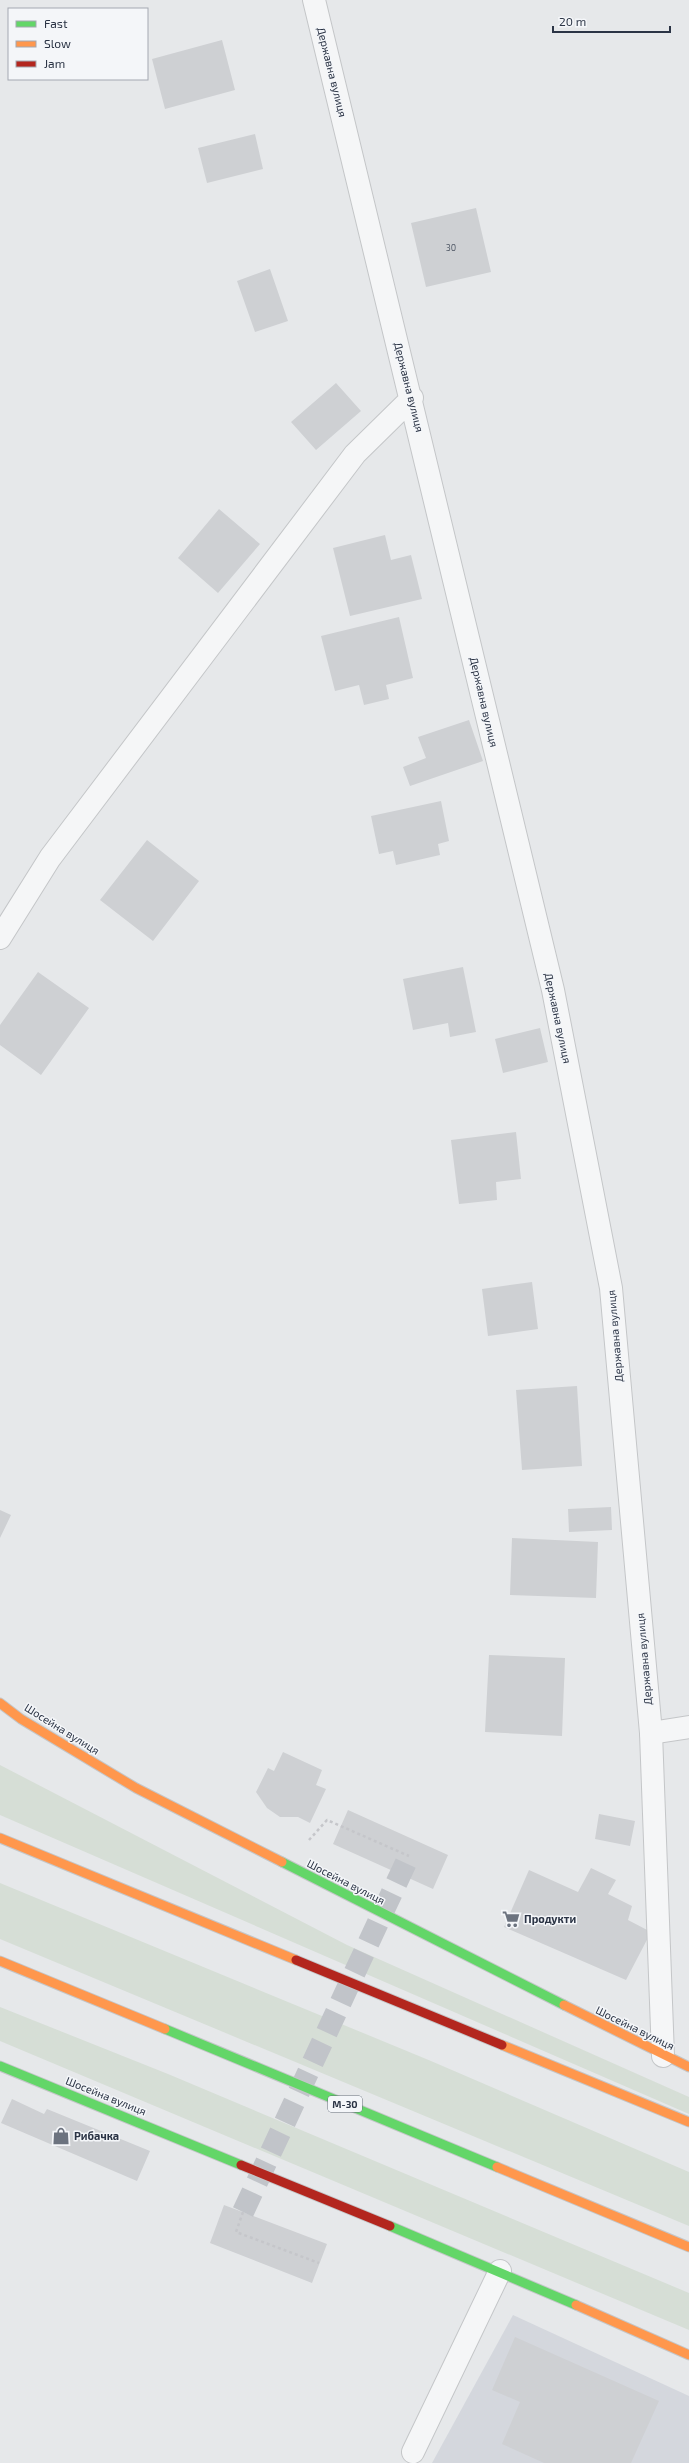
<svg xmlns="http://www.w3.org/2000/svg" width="689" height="2463" viewBox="0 0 689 2463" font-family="'Exo 2',sans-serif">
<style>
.built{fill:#d4d7dd}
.green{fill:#d6ded6}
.building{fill:#ced0d3}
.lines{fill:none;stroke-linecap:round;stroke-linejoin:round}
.street-tunnel{stroke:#c1c4c9;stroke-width:22;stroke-dasharray:22 11;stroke-linecap:butt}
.lane-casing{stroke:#c4c6c8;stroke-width:24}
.street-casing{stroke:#c4c6c8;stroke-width:24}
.fast-casing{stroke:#c4c6c8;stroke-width:11}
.slow-casing{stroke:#c4c6c8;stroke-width:11}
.jam-casing{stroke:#c4c6c8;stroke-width:11}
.path{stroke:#c5c6ca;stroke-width:2.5;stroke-dasharray:3 3;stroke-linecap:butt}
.lane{stroke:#f5f6f7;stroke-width:22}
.street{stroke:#f5f6f7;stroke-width:22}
.fast{stroke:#63d668;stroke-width:9}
.slow{stroke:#ff974d;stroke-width:9}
.jam{stroke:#b3261e;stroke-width:9}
.labels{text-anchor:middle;stroke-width:3;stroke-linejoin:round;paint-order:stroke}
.number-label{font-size:9px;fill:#545c69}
.shield{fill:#f4f6f9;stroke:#676e7b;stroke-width:1}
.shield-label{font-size:10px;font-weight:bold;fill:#2b3445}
.street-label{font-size:11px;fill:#2b3445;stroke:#f4f6f9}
.poi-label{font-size:11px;font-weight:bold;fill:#2b3445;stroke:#f4f6f9;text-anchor:start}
</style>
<rect width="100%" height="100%" fill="#e6e8ea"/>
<path class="built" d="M513 2315 689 2396V2463H432Z"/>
<path class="green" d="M0 1765 347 1945 689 2097V2114L0 1815Z
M0 1883 431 2061 689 2172V2226L0 1939Z
M0 2007 168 2074 689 2293V2330L0 2041Z"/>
<path class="building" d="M222 40 235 90 165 109 152 59Z
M255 134 263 169 207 183 198 148Z
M476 208 491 272 426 287 411 223Z
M270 269 288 321 255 332 237 281Z
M336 383 361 411 316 450 291 422Z
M219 509 260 544 218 593 178 558Z
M385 535 391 560 411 555 422 599 350 616 333 548Z
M399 617 413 678 386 685 389 699 364 705 359 685 335 691 321 636Z
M469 720 483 761 410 786 403 767 426 758 418 737Z
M441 801 449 841 438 844 440 855 396 865 393 851 379 854 371 816Z
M147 840 199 881 153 941 100 900Z
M463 967 476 1032 450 1037 448 1023 413 1030 403 979Z
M38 972 89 1008 41 1075 0 1045V1025Z
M540 1028 548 1062 503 1073 495 1039Z
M516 1132 521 1179 496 1182 497 1200 459 1204 451 1140Z
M532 1282 538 1329 488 1336 482 1289Z
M577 1386 582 1466 522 1470 516 1390Z
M611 1507 612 1530 569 1532 568 1509Z
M0 1510 11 1515 0 1538Z
M512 1538 598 1542 596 1598 510 1595Z
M489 1655 565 1658 562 1736 485 1732Z
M283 1752 322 1770 316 1785 326 1789 310 1823 298 1817H280L267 1808 256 1792 268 1768 274 1771Z
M348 1810 448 1855 433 1889 333 1844Z
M599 1814 635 1821 630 1846 595 1839Z
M591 1868 616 1880 608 1894 632 1906 628 1920 651 1932 626 1980 504 1927 529 1870 578 1892Z
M12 2099 44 2114 47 2109 150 2151 137 2181 1 2123Z
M224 2205 327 2244 312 2283 210 2243Z
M515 2337 659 2401 631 2463H544L502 2444 520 2402 492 2390Z"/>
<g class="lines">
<path class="street-tunnel" d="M243 2212 409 1856"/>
<g class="lane-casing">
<path id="lane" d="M651 1733 689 1727
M413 2452 500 2271"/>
</g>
<g class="street-casing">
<path id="street" d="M314 0 553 990 611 1288 651 1733 663 2056
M0 938 50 858 355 454 412 398"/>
</g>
<g class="fast-casing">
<path id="fast" d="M282 1862 564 2005
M165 2029 497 2167
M0 2066 241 2165
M390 2226 576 2305"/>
</g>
<g class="slow-casing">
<path id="slow" d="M0 1703 21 1719 136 1788 282 1862
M0 1838 296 1960
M0 1961 165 2029
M564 2005 689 2067
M502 2045 689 2122
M497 2167 689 2247
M576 2305 689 2355"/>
</g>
<g class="jam-casing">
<path id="jam" d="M296 1960 502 2045
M241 2165 390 2226"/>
</g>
<path class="path" d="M309 1840 327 1820 409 1856
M243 2212 236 2232 319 2263"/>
<use href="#lane" class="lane"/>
<use href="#street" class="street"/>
<use href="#fast" class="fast"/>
<use href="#slow" class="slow"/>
<use href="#jam" class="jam"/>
</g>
<defs>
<g id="supermarket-bare" transform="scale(1.38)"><path d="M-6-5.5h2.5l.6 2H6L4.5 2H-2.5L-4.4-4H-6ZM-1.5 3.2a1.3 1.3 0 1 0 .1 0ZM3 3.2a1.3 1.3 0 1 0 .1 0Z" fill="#6c737f" stroke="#f4f6f9" stroke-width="2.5" paint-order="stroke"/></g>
<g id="shop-bare" transform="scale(1.38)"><path d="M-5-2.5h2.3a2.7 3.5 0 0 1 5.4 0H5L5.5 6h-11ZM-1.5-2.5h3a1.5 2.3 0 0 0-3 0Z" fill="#6c737f" stroke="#f4f6f9" stroke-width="2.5" paint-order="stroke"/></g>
</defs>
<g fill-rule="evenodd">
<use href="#supermarket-bare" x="511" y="1919"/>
<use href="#shop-bare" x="61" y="2136"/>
</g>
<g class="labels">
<g class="number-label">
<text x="451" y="251">30</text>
</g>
<rect class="shield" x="328" y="2096" width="34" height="16" rx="3"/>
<g class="shield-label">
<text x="345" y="2108">М-30</text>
</g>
<g class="street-label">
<text transform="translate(332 72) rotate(76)" y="4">Державна вулиця</text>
<text transform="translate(409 387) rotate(76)" y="4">Державна вулиця</text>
<text transform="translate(484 702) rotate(77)" y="4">Державна вулиця</text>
<text transform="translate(558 1018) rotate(78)" y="4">Державна вулиця</text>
<text transform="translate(615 1336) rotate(-95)" y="4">Державна вулиця</text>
<text transform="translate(644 1659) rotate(-95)" y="4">Державна вулиця</text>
<text transform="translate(62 1729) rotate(32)" y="4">Шосейна вулиця</text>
<text transform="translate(346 1882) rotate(27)" y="4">Шосейна вулиця</text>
<text transform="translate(635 2028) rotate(26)" y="4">Шосейна вулиця</text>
<text transform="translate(106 2096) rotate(22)" y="4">Шосейна вулиця</text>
</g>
<g class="poi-label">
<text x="524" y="1923">Продукти</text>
<text x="74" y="2140">Рибачка</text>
</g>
</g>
<rect x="8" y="8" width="140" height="72" fill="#f4f6f9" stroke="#a4a8b1"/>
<rect x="16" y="21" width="20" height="6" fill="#63d668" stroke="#a4a8b1"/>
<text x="44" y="28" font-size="12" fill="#2b3445">Fast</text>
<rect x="16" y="41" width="20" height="6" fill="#ff974d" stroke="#a4a8b1"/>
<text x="44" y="48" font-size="12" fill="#2b3445">Slow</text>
<rect x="16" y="61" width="20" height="6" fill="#b3261e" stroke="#a4a8b1"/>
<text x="44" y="68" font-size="12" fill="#2b3445">Jam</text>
<path d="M553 26v6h117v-6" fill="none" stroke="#2b3445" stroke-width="2"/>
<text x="559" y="26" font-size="12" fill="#2b3445" stroke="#f4f6f9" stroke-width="3" paint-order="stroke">20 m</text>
</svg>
